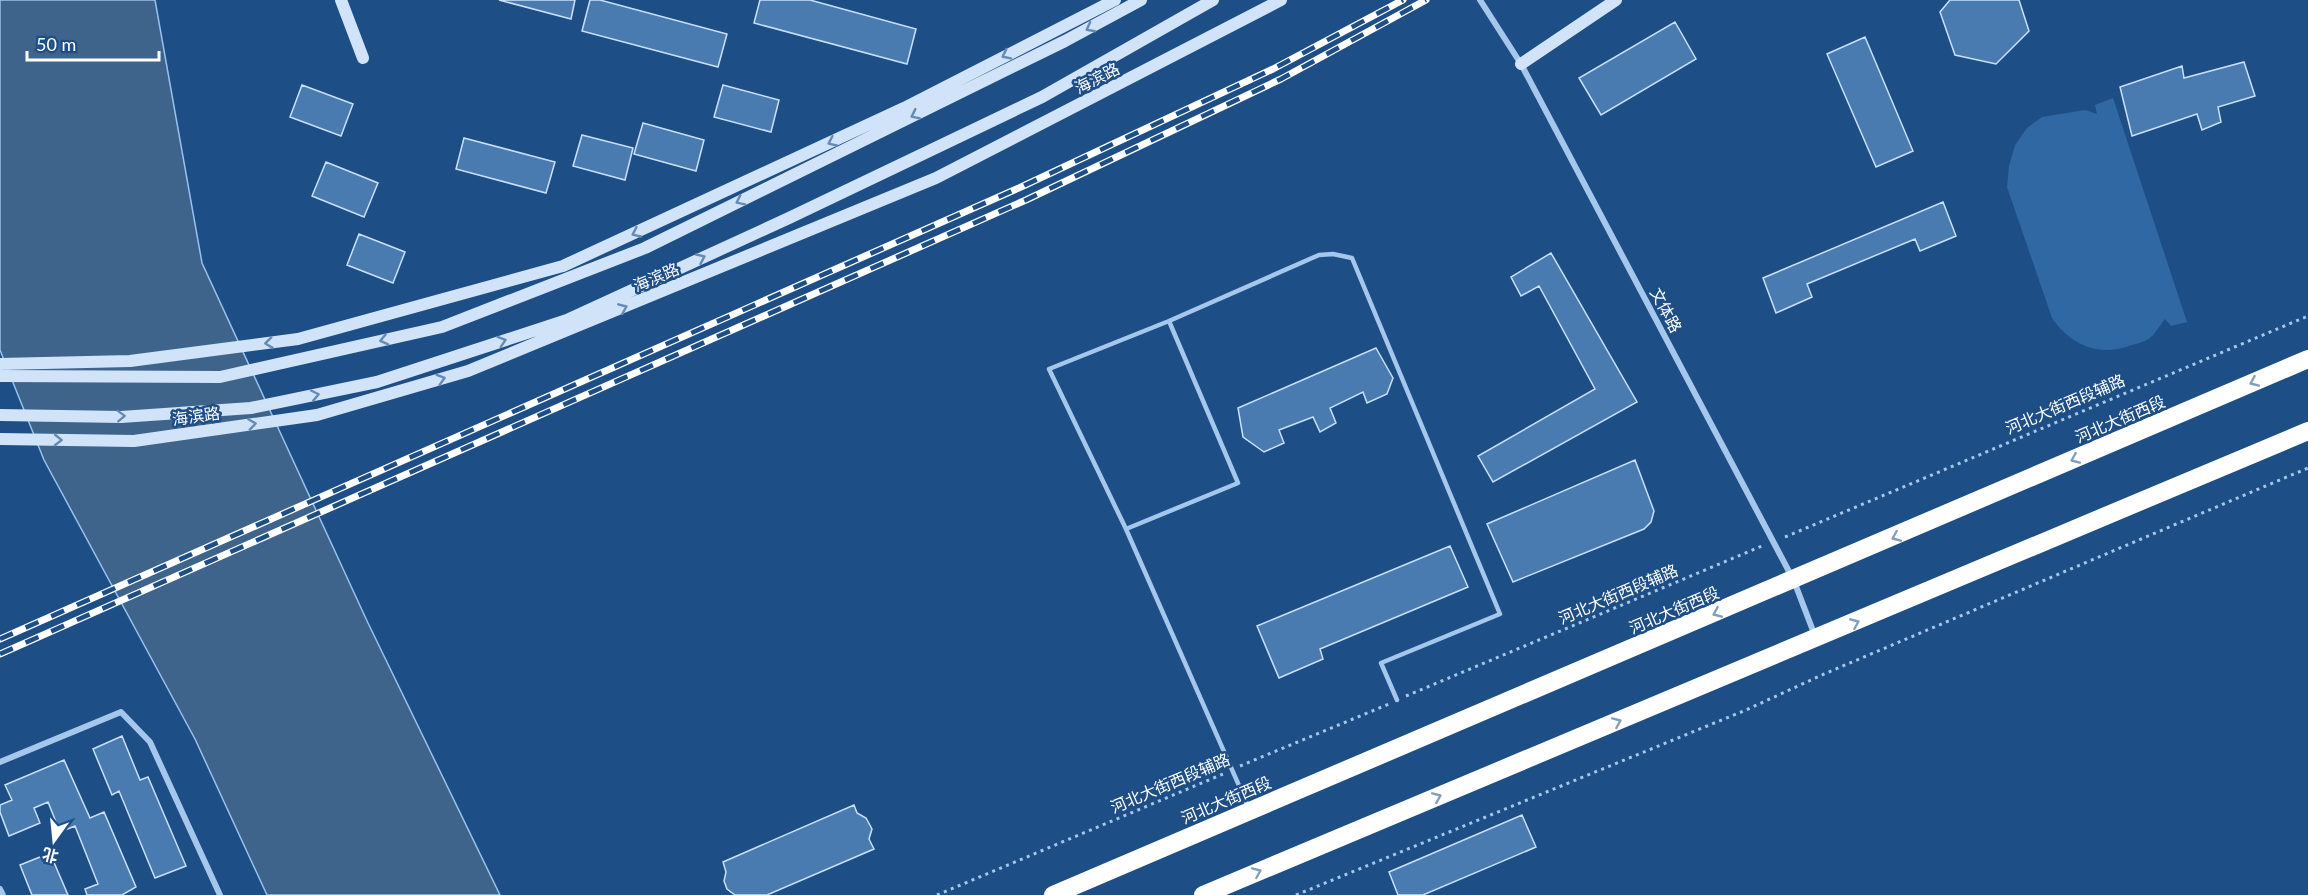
<svg xmlns="http://www.w3.org/2000/svg" width="2308" height="895" viewBox="0 0 2308 895" font-family="Lato,'Noto Sans SC',sans-serif">
<style>
.green{fill:#3068a3}
.water{fill:#3f648c;stroke:#98c2ed;stroke-width:1.5}
.building{fill:#4a7bb0;stroke:#c9e0f8;stroke-width:1.5}
.lines{fill:none;stroke-linecap:round;stroke-linejoin:round}
.path{stroke:#a5c7eb;stroke-width:3;stroke-dasharray:3 4.5;stroke-linecap:butt}
.lane{stroke:#a5c7eb;stroke-width:4.5}
.street{stroke:#a5c7eb;stroke-width:6}
.secondary{stroke:#d0e3f8;stroke-width:12}
.highway{stroke:#fff;stroke-width:18}
.rail-casing{stroke:#fff;stroke-width:7}
.rail{stroke:#1d4e86;stroke-width:4.5;stroke-dasharray:14;stroke-linecap:butt}
.oneway{stroke:#658ab4}
.oneway2{stroke:#839ebc}
.labels{text-anchor:middle;stroke-width:5;stroke-linejoin:round;paint-order:stroke}
.street-label{font-size:16px;fill:#fff;stroke:#1d4e86}
</style>
<rect width="100%" height="100%" fill="#1d4e86"/>
<path class="green" d="M2113 98 2187 322 2171 326 2165 319C2160 325 2156 333 2150 338 2145 342 2135 344 2129 346 2097 357 2070 344 2052 318L2007 187 2009 166 2015 145 2027 128 2042 117 2085 110 2097 114 2095 105Z"/>
<path class="water" d="M0 0H155L202 263 368 623 500 895H267L195 739 44 460 0 350Z"/>
<path class="building" d="M499 0H575L571 19Z
M590 0H600L727 34 718 67 582 31Z
M760 0H810L916 29 907 64 754 23Z
M1950 0H2019L2029 31 1996 64 1955 55 1940 12Z
M1675 22 1696 59 1601 115 1579 78Z
M1865 37 1913 151 1876 167 1827 54Z
M2244 62 2255 96 2218 107 2221 122 2202 130 2197 114 2132 136 2120 87 2182 66 2184 78Z
M302 85 353 104 341 136 290 117Z
M723 85 779 100 771 132 714 117Z
M643 123 704 140 696 171 634 154Z
M582 135 633 148 625 180 573 166Z
M464 138 555 162 546 193 456 169Z
M326 162 378 183 364 217 312 196Z
M1943 202 1956 236 1920 251 1915 239 1807 284 1812 297 1776 313 1763 278Z
M359 234 405 252 393 283 347 265Z
M1551 253 1637 402 1493 482 1478 456 1595 389 1539 286 1521 296 1511 277Z
M1376 348 1393 378 1387 394 1367 403 1363 392 1330 408 1336 423 1320 432 1313 417 1279 430 1284 443 1264 452 1243 437 1238 408Z
M1635 460 1654 511 1651 522 1644 529 1513 582 1487 524Z
M1450 546 1468 587 1320 649 1323 659 1279 678 1257 626Z
M122 736 140 780 148 777 186 866 155 878 119 791 112 795 93 749Z
M64 760 90 818 104 812 136 887 122 895H87L85 889 98 884 75 826 60 832 48 802 34 808 40 823 9 836 0 812V805L12 800 5 785Z
M854 805 857 813 866 818 872 829 869 839 874 849 767 895H735L727 889 724 881 726 872 723 862Z
M1522 815 1536 847 1423 895H1398L1389 872Z
M50 853 68 895H32L20 865Z"/>
<g class="lines">
<path class="path" d="M1785 537 2308 316
M1406 696 1762 546
M1240 766 1389 704
M937 895 1223 774
M1296 895 1746 710 1824 674 2308 468"/>
<path class="lane" d="M1126 529 1238 483 1169 321
M1248 806 1126 529 1049 369 1169 321 1319 255 1333 254 1352 258 1500 614 1381 663 1397 700"/>
<path class="street" d="M1480 0 1521 64 1794 581 1815 636
M0 762 121 712 150 742 220 895
M0 889 3 895"/>
<path class="secondary" d="M341 0 363 58
M1521 64 1616 0
M0 364 130 361 298 339 563 266 904 108 1115 0
M0 376 220 377 442 327 645 248 1065 41 1141 0
M0 415 121 417 251 408 377 382 567 320 789 218 1042 97 1213 0
M0 439 134 441 317 415 468 371 936 178 1281 0"/>
<path class="highway" d="M1053 895 2308 359
M1203 895 2308 431"/>
<g class="rail-casing">
<path id="rail" d="M0 639 1021 187 1273 69 1403 0
M0 654 1026 200 1281 79 1426 0"/>
</g>
<use href="#rail" class="rail"/>
</g>
<defs><path id="oneway-chevron" d="M-2-3.5L2.5 0L-2 3.5" fill="none" stroke-width="1.6" stroke-linecap="round" stroke-linejoin="round" transform="scale(1.5)"/></defs>
<g class="oneway">
<use href="#oneway-chevron" transform="translate(1090 28) rotate(152)"/>
<use href="#oneway-chevron" transform="translate(1006 55) rotate(153)"/>
<use href="#oneway-chevron" transform="translate(915 115) rotate(154)"/>
<use href="#oneway-chevron" transform="translate(832 142) rotate(155)"/>
<use href="#oneway-chevron" transform="translate(740 201) rotate(154)"/>
<use href="#oneway-chevron" transform="translate(636 233) rotate(155)"/>
<use href="#oneway-chevron" transform="translate(701 258) rotate(-25)"/>
<use href="#oneway-chevron" transform="translate(623 308) rotate(-23)"/>
<use href="#oneway-chevron" transform="translate(384 340) rotate(167)"/>
<use href="#oneway-chevron" transform="translate(502 341) rotate(-18)"/>
<use href="#oneway-chevron" transform="translate(269 343) rotate(173)"/>
<use href="#oneway-chevron" transform="translate(441 379) rotate(-16)"/>
<use href="#oneway-chevron" transform="translate(315 395) rotate(-12)"/>
<use href="#oneway-chevron" transform="translate(121 416) rotate(-2)"/>
<use href="#oneway-chevron" transform="translate(252 424) rotate(-8)"/>
<use href="#oneway-chevron" transform="translate(58 440) rotate(1)"/>
</g>
<g class="oneway2">
<use href="#oneway-chevron" transform="translate(2254 382) rotate(157)"/>
<use href="#oneway-chevron" transform="translate(2075 459) rotate(157)"/>
<use href="#oneway-chevron" transform="translate(1896 537) rotate(157)"/>
<use href="#oneway-chevron" transform="translate(1717 613) rotate(157)"/>
<use href="#oneway-chevron" transform="translate(1855 623) rotate(-23)"/>
<use href="#oneway-chevron" transform="translate(1617 722) rotate(-23)"/>
<use href="#oneway-chevron" transform="translate(1437 797) rotate(-23)"/>
<use href="#oneway-chevron" transform="translate(1257 872) rotate(-23)"/>
</g>
<g class="labels">
<g class="street-label">
<text transform="translate(1097 78) rotate(-27)" y="6">海滨路</text>
<text transform="translate(656 277) rotate(-23)" y="6">海滨路</text>
<text transform="translate(1666 310) rotate(62)" y="6">文体路</text>
<text transform="translate(2065 404) rotate(-23)" y="6">河北大街西段辅路</text>
<text transform="translate(196 416) rotate(-8)" y="6">海滨路</text>
<text transform="translate(2120 419) rotate(-23)" y="6">河北大街西段</text>
<text transform="translate(1618 594) rotate(-23)" y="6">河北大街西段辅路</text>
<text transform="translate(1674 610) rotate(-23)" y="6">河北大街西段</text>
<text transform="translate(1170 783) rotate(-23)" y="6">河北大街西段辅路</text>
<text transform="translate(1226 800) rotate(-23)" y="6">河北大街西段</text>
</g>
</g>
<g transform="translate(54 841) rotate(195)" stroke="#1d4e86" stroke-width="4.5" paint-order="stroke">
<path d="M0-4.5L10 22L0 15L-10 22Z" fill="#ffffff"/>
<text y="-9" font-size="16" font-weight="bold" text-anchor="middle" fill="#ffffff">北</text>
</g>
<path d="M27 51v9h132v-9" fill="none" stroke="#ffffff" stroke-width="3"/>
<text x="36" y="51" font-size="18" fill="#ffffff" stroke="#1d4e86" stroke-width="4.5" paint-order="stroke">50 m</text>
</svg>
